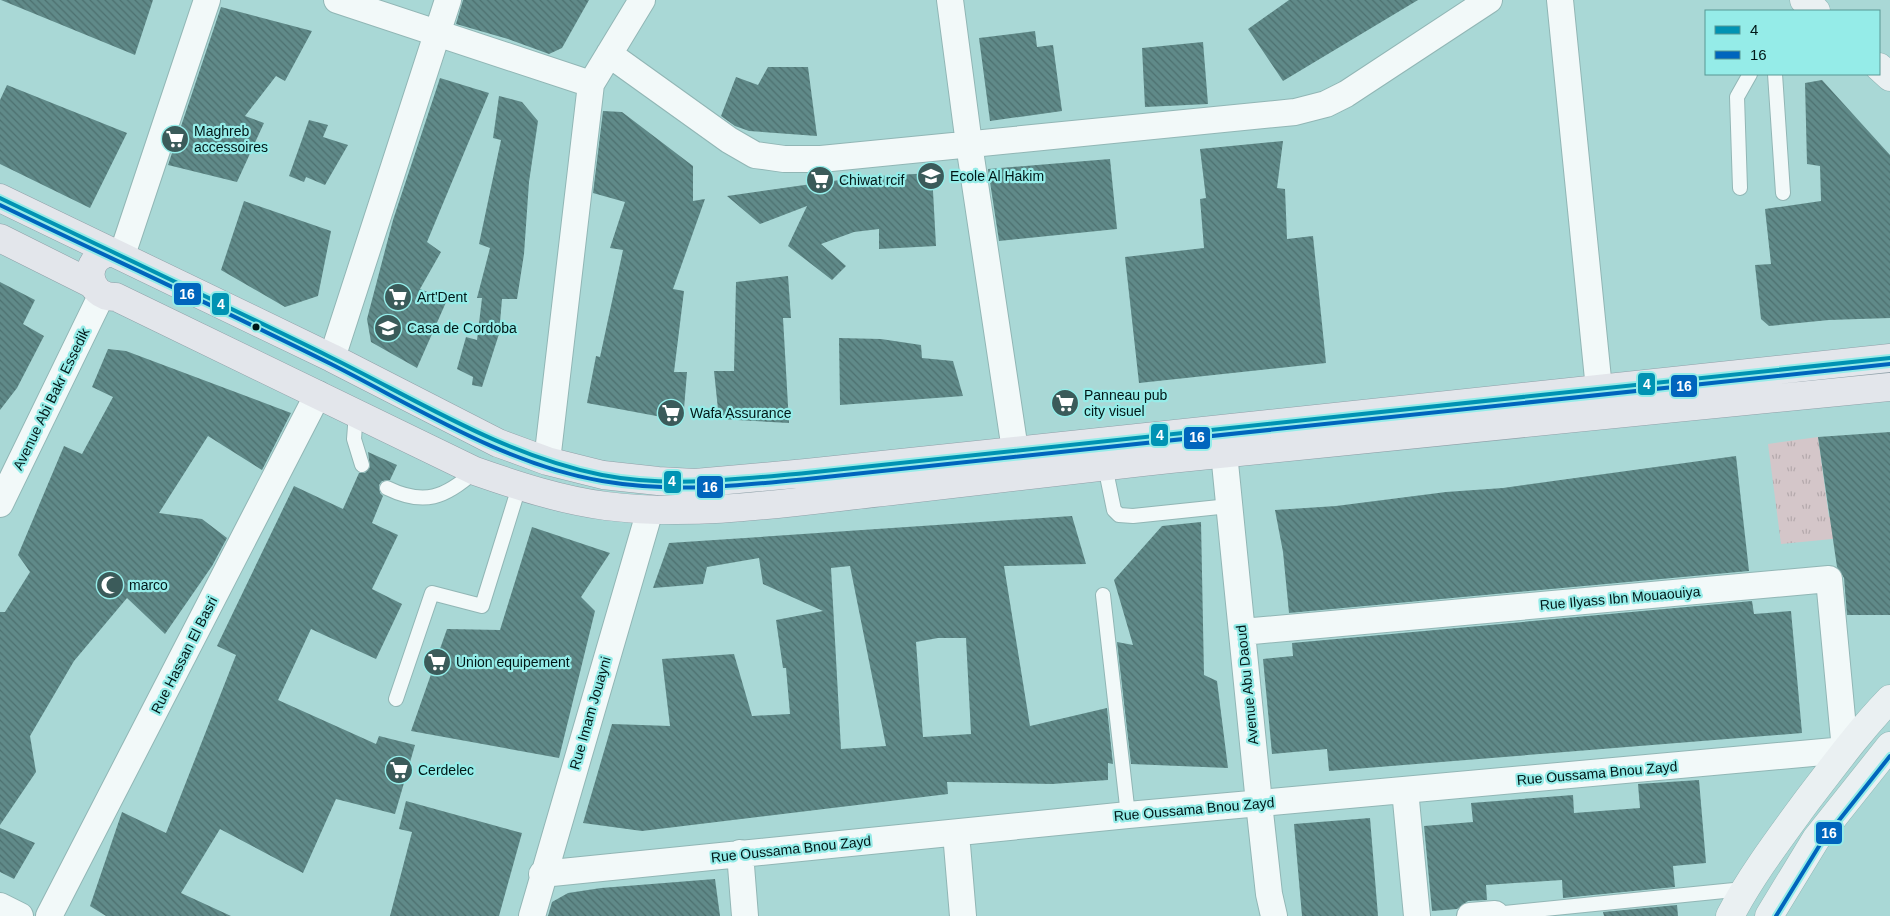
<svg xmlns="http://www.w3.org/2000/svg" width="1890" height="916" viewBox="0 0 1890 916" font-family="Arial,sans-serif">
<style>
.park{fill:url(#park-tufts)}
.building{fill:url(#building-back-hatch);fill-rule:evenodd}
.lines{fill:none;stroke-linecap:round;stroke-linejoin:round}
.lane-casing{stroke:#91b6b5;stroke-width:16}
.street-casing{stroke:#91b6b5;stroke-width:28}
.secondary-casing{stroke:#91b6b5;stroke-width:29}
.primary-casing{stroke:#8fa0a8;stroke-width:29}
.lane{stroke:#f2f9f9;stroke-width:14}
.street{stroke:#f2f9f9;stroke-width:26}
.secondary{stroke:#eaf0f2;stroke-width:28}
.primary{stroke:#e3e6eb;stroke-width:28}
.bus-1-casing{stroke:#95ece8;stroke-width:8}
.bus-2-casing{stroke:#95ece8;stroke-width:8}
.bus-1{stroke:#0093b3;stroke-width:4}
.bus-2{stroke:#0065bd;stroke-width:4}
.bus-dot{fill:#001717;stroke:#95ece8;stroke-width:2}
.labels{text-anchor:middle;stroke-width:4.5;stroke-linejoin:round;paint-order:stroke}
.poi-label{font-size:14px;fill:#001717;stroke:#95ece8;text-anchor:start}
.street-label{font-size:14px;fill:#001717;stroke:#95ece8}
.line-badge{stroke:#95ece8;stroke-width:2}
.badge-label{font-size:14px;text-anchor:middle;font-weight:bold;fill:#fff}
</style>
<defs>
<pattern id="park-tufts" width="24" height="20" patternUnits="userSpaceOnUse" patternTransform="scale(1.25)"><rect width="24" height="20" fill="#d4c6c9"/><path d="M3 7l-1-3M5 7V3M7 7l1-3M15 17l-1-3M17 17v-4M19 17l1-3" fill="none" stroke="#b4a9ac"/></pattern>
<pattern id="building-back-hatch" width="6" height="6" patternUnits="userSpaceOnUse" patternTransform="scale(1.25)"><rect width="6" height="6" fill="#608a89"/><path d="M-1 5l2 2M0 0l6 6M5-1l2 2" fill="none" stroke="#4d706f"/></pattern>
</defs>
<rect width="100%" height="100%" fill="#a9d8d6"/>
<path class="park" d="M1818 437 1829 517 1869 512 1873 535 1781 544 1768 444Z"/>
<path class="building" d="M1 0H153L135 55Z
M463 0H589L562 48 549 54 508 39 456 24Z
M1289 0H1418L1283 81 1248 29Z
M221 7 312 31 285 81 276 76 245 116 264 123 237 182 168 165Z
M1035 31 1037 47 1053 45 1062 111 990 121 979 38Z
M1203 42 1208 104 1145 107 1142 48Z
M768 67H808L817 136 749 131 735 126 721 116 736 77 758 85Z
M440 78 489 93 427 242 441 252 420 289 447 300 417 368 371 342 367 319 393 220Z
M1822 80 1890 155V318L1829 320 1769 326 1761 319 1755 265 1771 264 1765 209 1821 201 1820 166 1807 164 1805 83Z
M7 85 127 133 90 208 0 164V100Z
M499 96 522 102 538 121 529 182 524 254 517 299H502L499 334 482 387 472 385 473 377 457 369 466 337 477 340 482 298H477L490 248 479 244 501 140 493 138Z
M603 111 622 112 693 166V201L705 199 673 289 684 291 674 372H687L683 421 587 403 596 356 600 357 623 250 610 248 625 202 593 193Z
M309 120 328 125 323 137 348 145 325 185 306 177 304 182 289 176Z
M1283 141 1277 188 1285 189 1287 239 1313 236 1326 363 1139 383 1125 257 1204 248 1200 199 1206 198 1200 149Z
M1110 159 1117 229 999 241 988 169Z
M932 173 936 246 879 249V229L854 232 821 244 846 266 832 280 788 246 807 206 760 224 727 196 861 177Z
M244 201 331 231 318 296 285 307 221 270Z
M788 276 791 318H783L789 423 719 419 714 371H734L736 282Z
M0 282 35 300 23 324 44 336 17 388 0 410Z
M839 338 881 339 921 345 922 358 953 361 963 396 840 405Z
M108 349 126 351 291 413 262 470 208 436 159 513 202 519 227 538 212 566 165 634 127 598 74 661 30 736 36 772 0 825V612H5L30 572 18 555 64 446 82 454 113 397 92 387Z
M1890 432V615H1847L1844 578 1837 567 1818 437Z
M368 452 397 465 390 480 382 481 379 485 380 493 383 496 372 523 398 535 372 589 402 604 376 659 311 629 278 700 376 744 379 736 415 745 395 814 336 799 303 873 220 829 181 893 231 916H106L90 906 122 812 166 833 236 655 217 646 294 486 343 509 359 473H365L370 467Z
M1736 456 1749 571 1289 613 1283 552 1275 510 1336 506 1446 492 1503 488Z
M1072 516 1086 564 1004 566 1030 726 1107 708 1113 764 1108 763V780L1052 784 947 782 948 794 642 831 583 823 612 724 670 726 662 659 734 654 752 716 790 714 786 668H783L776 620 823 611 763 584 759 558 707 567 703 584 653 588 669 543ZM850 566 886 746 841 749 831 568ZM938 638H966L971 734 923 737 916 642Z
M1201 522 1204 675 1217 681 1228 768 1131 764 1117 642 1133 645 1114 580 1162 526Z
M532 527 610 553 581 597 595 611 559 758 411 731 447 629 500 630Z
M1752 601 1754 614 1791 611 1802 733 1329 771 1327 749 1272 754 1263 659 1293 656 1292 643Z
M1699 780 1706 863 1673 866 1675 887 1563 898 1562 880 1486 885 1487 900 1468 901 1457 909 1432 911 1424 826 1473 822 1471 803 1573 795 1574 813 1640 808 1638 784Z
M406 801 522 833 499 916H390L412 832 399 829Z
M1370 818 1378 916H1302L1294 824Z
M0 828 35 843 14 879 0 872Z
M715 879 720 916H548L552 902 568 893 601 888Z
M1677 905 1678 916H1604L1603 912Z"/>
<g class="lines">
<g class="lane-casing">
<path id="lane" d="M1775 74 1783 193
M1740 188 1737 97 1750 74
M356 413 354 439 362 465
M1105 466 1114 510 1119 515 1133 516 1229 506
M387 488C424 506 445 498 475 471
M1103 595 1128 815
M396 699 432 593 482 606 519 487
M1495 914 1744 889"/>
</g>
<g class="street-casing">
<path id="street" d="M337 0 591 84
M950 0 969 144 1015 450
M1560 0 1599 389
M609 54 729 140 755 155 784 159H821L1295 112 1326 104 1346 94 1489 0
M122 255 207 0
M332 358 448 0
M1224 453 1259 803 1269 894 1274 916
M547 461 591 84 642 0
M0 504 102 294
M1405 790 1417 916
M956 833 963 916
M740 853 745 916
M542 874 1128 815 1845 750 1829 579 1242 632
M0 906 20 916
M49 916 318 394
M532 916 650 510
M1470 916 1495 914V916"/>
</g>
<g class="secondary-casing">
<path id="secondary" d="M1804 0 1816 11
M1879 67 1890 77
M1730 916C1751 876 1779 839 1806 802 1833 767 1859 731 1890 699
M1769 916 1816 839 1890 746"/>
</g>
<g class="primary-casing">
<path id="primary" d="M0 198 332 358 498 443 547 461 603 475 658 481 695 483 806 473 1890 358
M0 238 92 284
M112 252C81 256 85 298 116 297L475 471C518 486 561 500 606 506 701 518 797 501 892 491 984 480 1077 469 1170 459 1409 433 1650 411 1890 387"/>
</g>
<use href="#lane" class="lane"/>
<use href="#street" class="street"/>
<use href="#secondary" class="secondary"/>
<use href="#primary" class="primary"/>
<g class="bus-1-casing">
<path id="bus-1" d="M0 198C110 251 221 303 330 357 419 401 503 455 602 475 670 488 738 479 806 473L1890 358"/>
</g>
<g class="bus-2-casing">
<path id="bus-2" d="M0 205C110 258 221 309 331 364 418 408 504 464 602 481 672 493 737 486 807 479L1890 364
M1776 916 1821 843 1890 756"/>
</g>
<use href="#bus-1" class="bus-1"/>
<use href="#bus-2" class="bus-2"/>
</g>
<defs>
<g id="supermarket-disc" transform="scale(1.4375)"><circle r="9.5" fill="#3b5b5a" stroke="#95ece8"/><path d="M-6-5.5h2.5l.6 2H6L4.5 2H-2.5L-4.4-4H-6ZM-1.5 3.2a1.3 1.3 0 1 0 .1 0ZM3 3.2a1.3 1.3 0 1 0 .1 0Z" fill="#fff"/></g>
<g id="school-disc" transform="scale(1.4375)"><circle r="9.5" fill="#3b5b5a" stroke="#95ece8"/><path d="M0-5L7-2L0 1L-7-2ZM-4 1L0 2.5L4 1V4Q0 6-4 4Z" fill="#fff"/></g>
<g id="mosque-disc" transform="scale(1.4375)"><circle r="9.5" fill="#3b5b5a" stroke="#95ece8"/><path d="M3.5-4.9A6 6 0 1 0 3.5 4.9A5 5 0 1 1 3.5-4.9Z" fill="#fff"/></g>
</defs>
<g fill-rule="evenodd">
<use href="#supermarket-disc" x="175" y="139"/>
<use href="#school-disc" x="931" y="176"/>
<use href="#supermarket-disc" x="820" y="180"/>
<use href="#supermarket-disc" x="398" y="297"/>
<use href="#school-disc" x="388" y="328"/>
<use href="#supermarket-disc" x="1065" y="403"/>
<use href="#supermarket-disc" x="671" y="413"/>
<use href="#mosque-disc" x="110" y="585"/>
<use href="#supermarket-disc" x="437" y="662"/>
<use href="#supermarket-disc" x="399" y="770"/>
</g>
<circle class="bus-dot" cx="256" cy="327" r="4.5"/>
<g class="labels">
<g class="poi-label">
<text x="194" y="136">Maghreb<tspan x="194" dy="16">accessoires</tspan></text>
<text x="950" y="181">Ecole Al Hakim</text>
<text x="839" y="185">Chiwat rcif</text>
<text x="417" y="302">Art'Dent</text>
<text x="407" y="333">Casa de Cordoba</text>
<text x="1084" y="400">Panneau pub<tspan x="1084" dy="16">city visuel</tspan></text>
<text x="690" y="418">Wafa Assurance</text>
<text x="129" y="590">marco</text>
<text x="456" y="667">Union equipement</text>
<text x="418" y="775">Cerdelec</text>
</g>
<g class="street-label">
<text transform="translate(51 399) rotate(-64)" y="5">Avenue Abi Bakr Essedik</text>
<text transform="translate(1620 598) rotate(-5)" y="5">Rue Ilyass Ibn Mouaouiya</text>
<text transform="translate(184 655) rotate(-63)" y="5">Rue Hassan El Basri</text>
<text transform="translate(1247 685) rotate(-96)" y="5">Avenue Abu Daoud</text>
<text transform="translate(590 713) rotate(-74)" y="5">Rue Imam Jouayni</text>
<text transform="translate(1597 773) rotate(-5)" y="5">Rue Oussama Bnou Zayd</text>
<text transform="translate(1194 809) rotate(-5)" y="5">Rue Oussama Bnou Zayd</text>
<text transform="translate(791 849) rotate(-6)" y="5">Rue Oussama Bnou Zayd</text>
</g>
</g>
<g class="line-badge">
<rect x="173" y="282" width="29" height="24" rx="5" fill="#0065bd"/>
<rect x="211" y="292" width="19" height="24" rx="5" fill="#0093b3"/>
<rect x="1637" y="372" width="19" height="24" rx="5" fill="#0093b3"/>
<rect x="1670" y="374" width="28" height="24" rx="5" fill="#0065bd"/>
<rect x="1150" y="423" width="19" height="24" rx="5" fill="#0093b3"/>
<rect x="1183" y="426" width="28" height="24" rx="5" fill="#0065bd"/>
<rect x="663" y="470" width="19" height="24" rx="5" fill="#0093b3"/>
<rect x="696" y="475" width="28" height="24" rx="5" fill="#0065bd"/>
<rect x="1815" y="821" width="28" height="24" rx="5" fill="#0065bd"/>
</g>
<g class="badge-label">
<text x="187" y="299">16</text>
<text x="221" y="309">4</text>
<text x="1647" y="389">4</text>
<text x="1684" y="391">16</text>
<text x="1160" y="440">4</text>
<text x="1197" y="442">16</text>
<text x="672" y="486">4</text>
<text x="710" y="492">16</text>
<text x="1829" y="838">16</text>
</g>
<rect x="1705" y="10" width="175" height="65" fill="#95ece8" stroke="#599794"/>
<rect x="1715" y="26" width="25" height="8" fill="#0093b3" stroke="#599794"/>
<text x="1750" y="35" font-size="15" fill="#001717">4</text>
<rect x="1715" y="51" width="25" height="8" fill="#0065bd" stroke="#599794"/>
<text x="1750" y="60" font-size="15" fill="#001717">16</text>
</svg>
